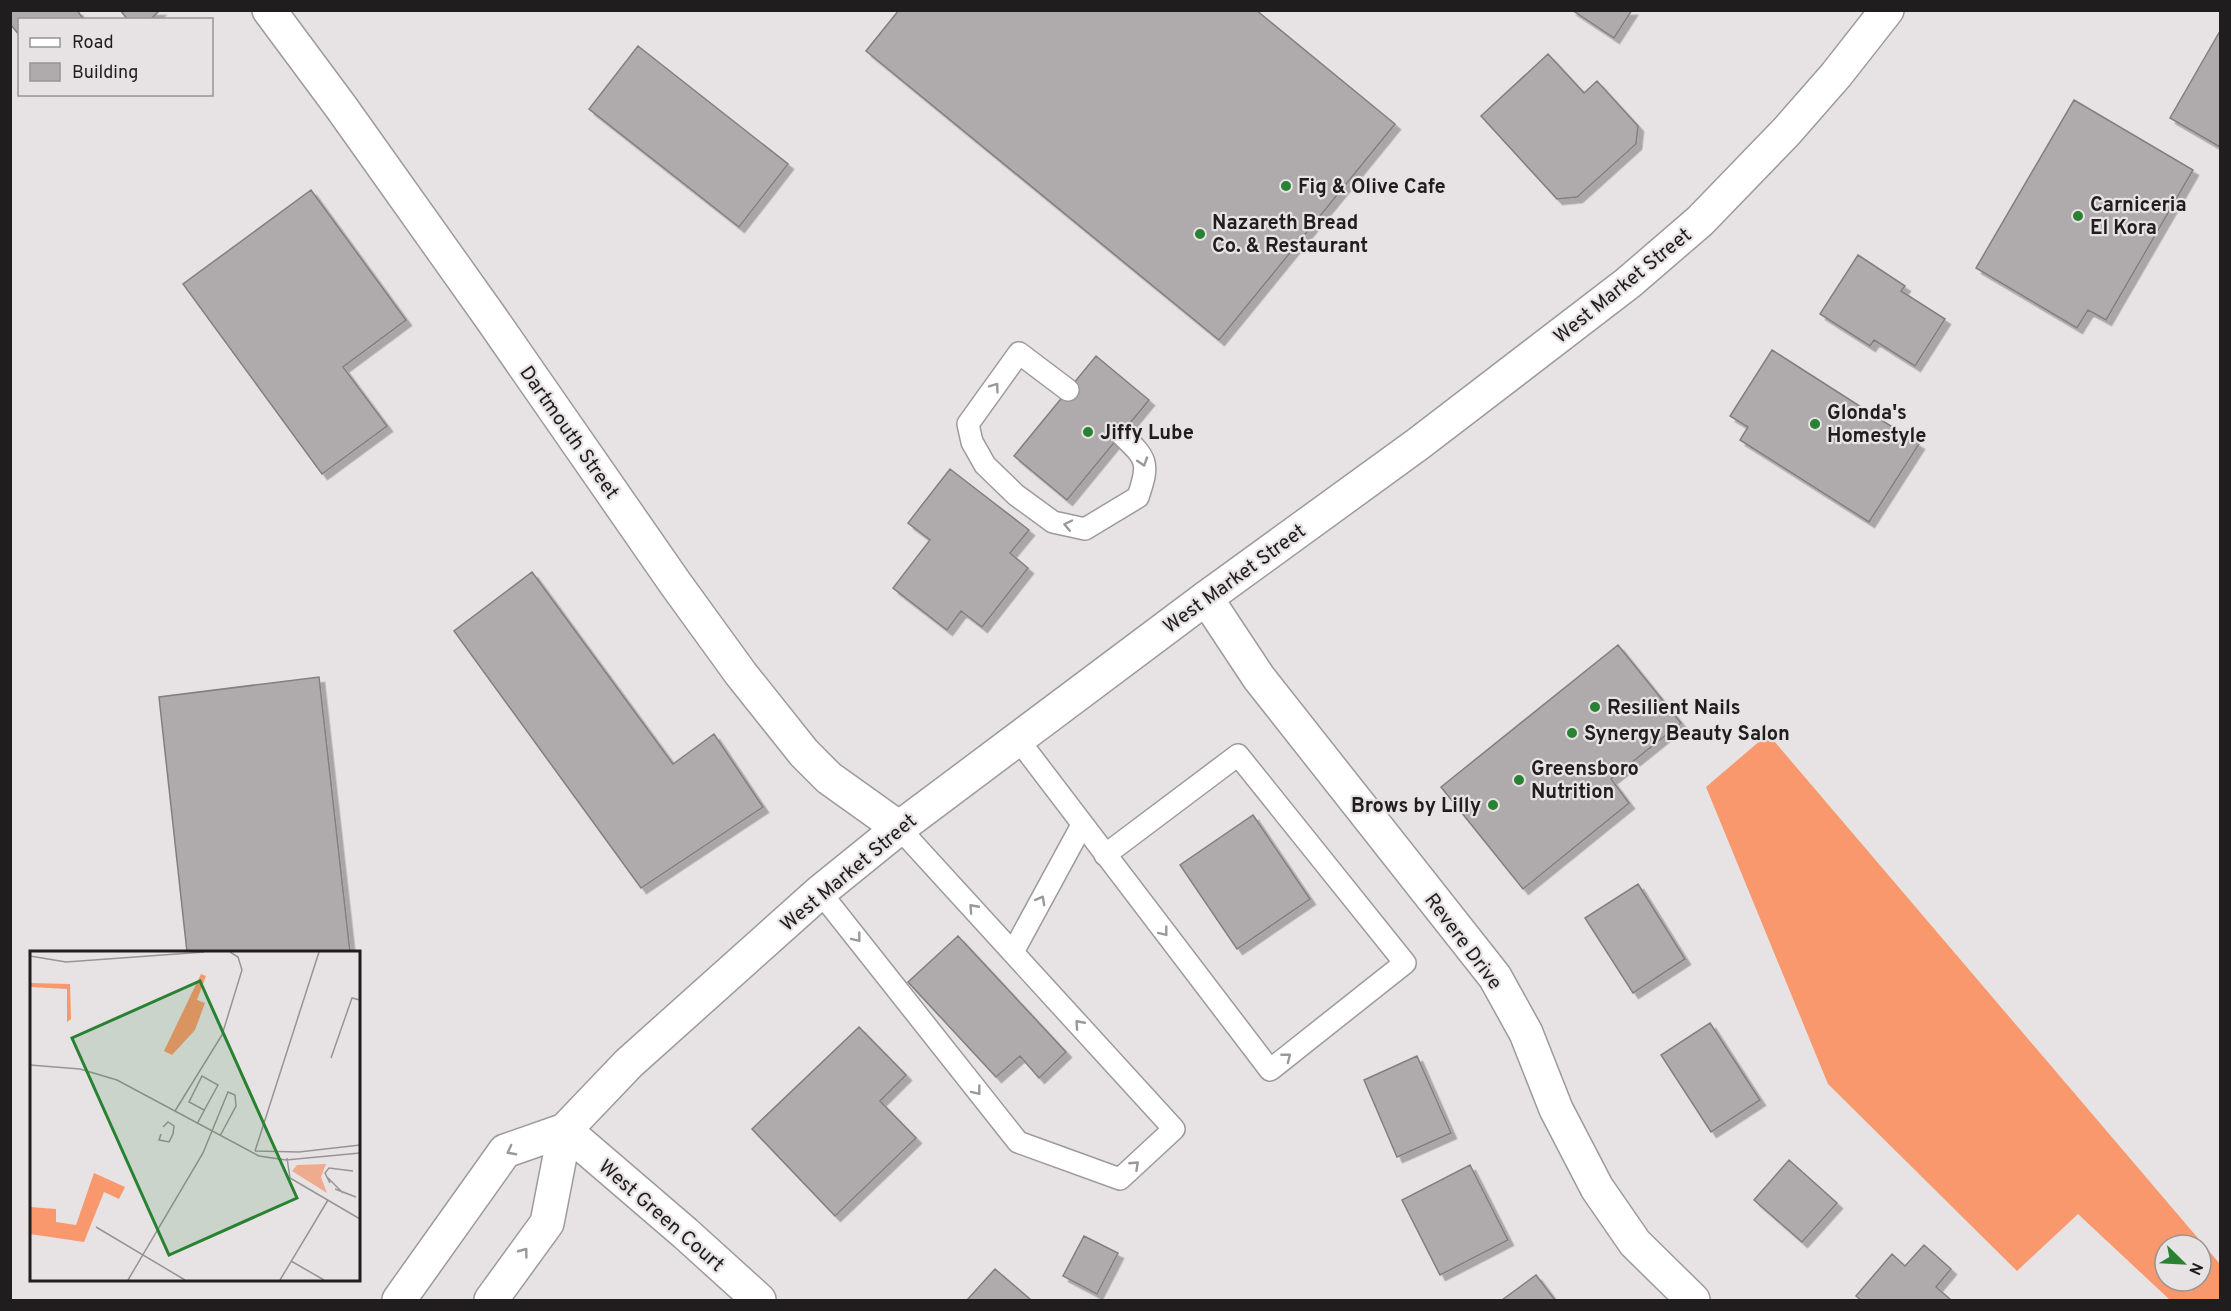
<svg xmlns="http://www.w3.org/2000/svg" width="2231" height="1311" viewBox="0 0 2231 1311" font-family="Overpass,sans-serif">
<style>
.forest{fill:#f8986c;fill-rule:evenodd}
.building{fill:#afaaab;stroke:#837f7f;stroke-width:1.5;filter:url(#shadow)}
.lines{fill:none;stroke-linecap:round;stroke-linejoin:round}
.lane-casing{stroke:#9d9a9c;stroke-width:24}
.street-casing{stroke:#9d9a9c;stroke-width:36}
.primary-casing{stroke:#9d9a9c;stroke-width:36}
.lane{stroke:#fff;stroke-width:21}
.street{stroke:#fff;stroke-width:33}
.primary{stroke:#fff;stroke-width:33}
.oneway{stroke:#9a999a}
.poi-dot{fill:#288232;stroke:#e7e3e5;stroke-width:2}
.labels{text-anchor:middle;stroke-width:4.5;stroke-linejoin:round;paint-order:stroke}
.poi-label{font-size:20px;font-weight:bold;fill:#1f1d1e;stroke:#e7e3e5;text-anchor:start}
.street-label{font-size:20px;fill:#1f1d1e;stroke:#e7e3e5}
.inset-road{fill:none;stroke:#979495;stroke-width:1.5}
.view{fill:#288232;fill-opacity:0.15;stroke:#288232;stroke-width:3}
.inset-edge{fill:none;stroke:#1f1d1e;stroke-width:3}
</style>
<defs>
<filter id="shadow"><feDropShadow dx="5.5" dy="5.5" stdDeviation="0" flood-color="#0004"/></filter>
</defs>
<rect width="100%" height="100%" fill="#e7e3e5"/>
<path class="forest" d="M1768 734 2220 1264V1300H2170L2078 1214 2017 1271 1828 1084 1706 787ZM2165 1245H2201V1281H2165Z"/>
<path class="building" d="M10 10H77L84 20H20V36L10 24Z
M120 10H160L150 20H128Z
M899 10H1256L1395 124 1219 340 866 51Z
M1572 10H1632L1614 38Z
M2220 31V147L2170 118Z
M638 46 788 164 739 227 589 109Z
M1548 54 1584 93 1597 81 1638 126 1636 144 1577 197 1557 199 1481 116Z
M2074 100 2193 170 2106 320 2088 310 2077 328 1976 268Z
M311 190 406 320 343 367 387 426 322 474 183 284Z
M1858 255 1905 286 1901 291 1945 319 1915 366 1874 340 1870 346 1820 314Z
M1772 350 1919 444 1869 522 1740 440 1748 427 1730 416Z
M1096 356 1149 400 1067 500 1014 456Z
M950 469 1029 530 1010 553 1028 568 982 627 961 611 947 630 893 588 930 540 908 523Z
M532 572 673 764 714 734 763 807 641 888 454 631Z
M1618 645 1681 723 1611 779 1629 803 1523 889 1441 787Z
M319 677 350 952H187L159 697Z
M1253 815 1310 899 1237 949 1180 865Z
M1638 884 1685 959 1633 993 1585 918Z
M958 936 1066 1052 1039 1078 1020 1056 996 1077 908 982Z
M1710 1023 1760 1100 1711 1132 1661 1055Z
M859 1027 906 1075 880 1101 916 1138 835 1216 752 1129Z
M1417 1056 1451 1133 1397 1157 1364 1080Z
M1789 1160 1837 1203 1802 1242 1754 1200Z
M1470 1165 1508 1240 1440 1275 1402 1200Z
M1084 1236 1118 1253 1097 1294 1063 1276Z
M1924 1245 1951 1269 1936 1287 1951 1300H1861L1856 1296 1892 1254 1905 1266Z
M995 1269 1031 1300H967Z
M1536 1275 1555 1300H1502Z"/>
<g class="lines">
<g class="lane-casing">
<path id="lane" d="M1068 390 1019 353 968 424 972 442 985 465 1016 495 1053 522 1085 529 1138 497C1150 462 1147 459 1121 434
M1017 738 1270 1070 1405 963 1238 755 1105 855
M820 892 1018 1142 1120 1179 1174 1129 899 828
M1013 952 1082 825"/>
</g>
<g class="street-casing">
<path id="street" d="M269 10 341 107 491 318 675 583 741 674 804 753 829 778 899 828
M1206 598 1259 678 1495 977 1526 1033 1556 1109 1597 1188 1635 1243 1693 1300
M565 1130 685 1233 759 1300"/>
</g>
<g class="primary-casing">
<path id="primary" d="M399 1300 505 1151 565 1130 629 1063 820 892 899 828 1206 598 1418 444 1628 283 1700 221 1787 131 1836 75 1887 10
M491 1300 547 1223 565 1130"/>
</g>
<use href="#lane" class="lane"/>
<use href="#street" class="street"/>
<use href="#primary" class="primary"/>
</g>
<defs><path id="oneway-chevron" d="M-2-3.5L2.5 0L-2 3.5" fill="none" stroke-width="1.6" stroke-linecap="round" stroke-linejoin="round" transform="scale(1.5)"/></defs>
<g class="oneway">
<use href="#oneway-chevron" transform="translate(995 387) rotate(-54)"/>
<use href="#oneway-chevron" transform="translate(1143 462) rotate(72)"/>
<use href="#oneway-chevron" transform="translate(1068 525) rotate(-168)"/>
<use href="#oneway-chevron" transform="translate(1041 900) rotate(-61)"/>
<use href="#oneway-chevron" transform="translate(973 908) rotate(-132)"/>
<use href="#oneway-chevron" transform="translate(1164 932) rotate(52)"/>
<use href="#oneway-chevron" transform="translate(857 938) rotate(52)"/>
<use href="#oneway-chevron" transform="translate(1079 1024) rotate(-132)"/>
<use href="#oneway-chevron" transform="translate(1287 1057) rotate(-38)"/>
<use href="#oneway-chevron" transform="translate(977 1091) rotate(52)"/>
<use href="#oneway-chevron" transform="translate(511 1151) rotate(152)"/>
<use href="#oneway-chevron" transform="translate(1135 1165) rotate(-43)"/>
<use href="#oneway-chevron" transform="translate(524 1252) rotate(-53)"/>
</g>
<g class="poi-dot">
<circle cx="1286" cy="186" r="6"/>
<circle cx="2078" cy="216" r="6"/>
<circle cx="1200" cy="234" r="6"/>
<circle cx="1815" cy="424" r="6"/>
<circle cx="1088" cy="432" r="6"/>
<circle cx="1595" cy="707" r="6"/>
<circle cx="1572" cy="733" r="6"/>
<circle cx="1519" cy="780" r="6"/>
<circle cx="1493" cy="805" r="6"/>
</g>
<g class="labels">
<g class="poi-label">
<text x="1298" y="193">Fig &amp; Olive Cafe</text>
<text x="2090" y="211">Carniceria<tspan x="2090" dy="23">El Kora</tspan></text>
<text x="1212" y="229">Nazareth Bread<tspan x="1212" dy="23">Co. &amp; Restaurant</tspan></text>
<text x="1827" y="419">Glonda's<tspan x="1827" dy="23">Homestyle</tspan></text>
<text x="1100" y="439">Jiffy Lube</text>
<text x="1607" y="714">Resilient Nails</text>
<text x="1584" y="740">Synergy Beauty Salon</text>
<text x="1531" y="775">Greensboro<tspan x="1531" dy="23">Nutrition</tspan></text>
<text x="1481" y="812" text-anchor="end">Brows by Lilly</text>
</g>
<g class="street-label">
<text transform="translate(1622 285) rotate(-39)" y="7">West Market Street</text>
<text transform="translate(570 432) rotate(55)" y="7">Dartmouth Street</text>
<text transform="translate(1234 578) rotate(-36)" y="7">West Market Street</text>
<text transform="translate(848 872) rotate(-40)" y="7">West Market Street</text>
<text transform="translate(1464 941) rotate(53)" y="7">Revere Drive</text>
<text transform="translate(662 1215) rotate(41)" y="7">West Green Court</text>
</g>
</g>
<g transform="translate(30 951)">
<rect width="330" height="330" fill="#e7e3e5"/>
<path d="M296 213 291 226 297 242 262 220 267 214Z" fill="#efab8d"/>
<path d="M171 23 176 25 167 49 175 52 165 79 142 104 134 100ZM0 32 40 33 41 68 37 71V38L0 36ZM64 222 95 236 89 248 74 241 54 291 0 283V256L26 258V271L46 274Z" fill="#f8986c"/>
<path class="inset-road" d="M0 5 36 11 174 1M301 107 322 47 330 49M0 114 50 118 87 129 229 205 256 209 330 202M145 160 192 84 212 19 208 6 200 1M167 173 176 156 188 134 172 125 159 151 174 159M131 183 129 189 139 191 143 183 144 175 138 171 133 176M225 200 289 1M225 200 269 201 330 194M257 207 260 227 330 268M297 226 313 242M300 232 295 222 299 217 323 220M305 238 326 246M66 276 155 329M261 310 294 329M98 329 173 202 198 141 205 144 206 155 190 185M250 329 298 249"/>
<path class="view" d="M170 30 267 247 139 304 42 87Z"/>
<rect width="330" height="330" class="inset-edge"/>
</g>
<rect width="2231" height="1311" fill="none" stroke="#1f1d1e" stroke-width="24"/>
<rect x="18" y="18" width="195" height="78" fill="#e7e3e5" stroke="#979495" stroke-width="1.5"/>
<rect x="30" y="38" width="30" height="9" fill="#ffffff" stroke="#979495" stroke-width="1.5"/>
<text x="72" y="48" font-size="18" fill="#1f1d1e">Road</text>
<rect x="30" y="63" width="30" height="18" fill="#afaaab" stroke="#979495" stroke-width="1.5"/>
<text x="72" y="78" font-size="18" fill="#1f1d1e">Building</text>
<g transform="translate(2183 1263) rotate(114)"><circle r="28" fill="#e7e3e5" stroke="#979495" stroke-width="1.5"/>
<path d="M0-4.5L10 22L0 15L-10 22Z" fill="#288232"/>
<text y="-9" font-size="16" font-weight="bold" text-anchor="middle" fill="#1f1d1e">N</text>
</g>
</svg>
